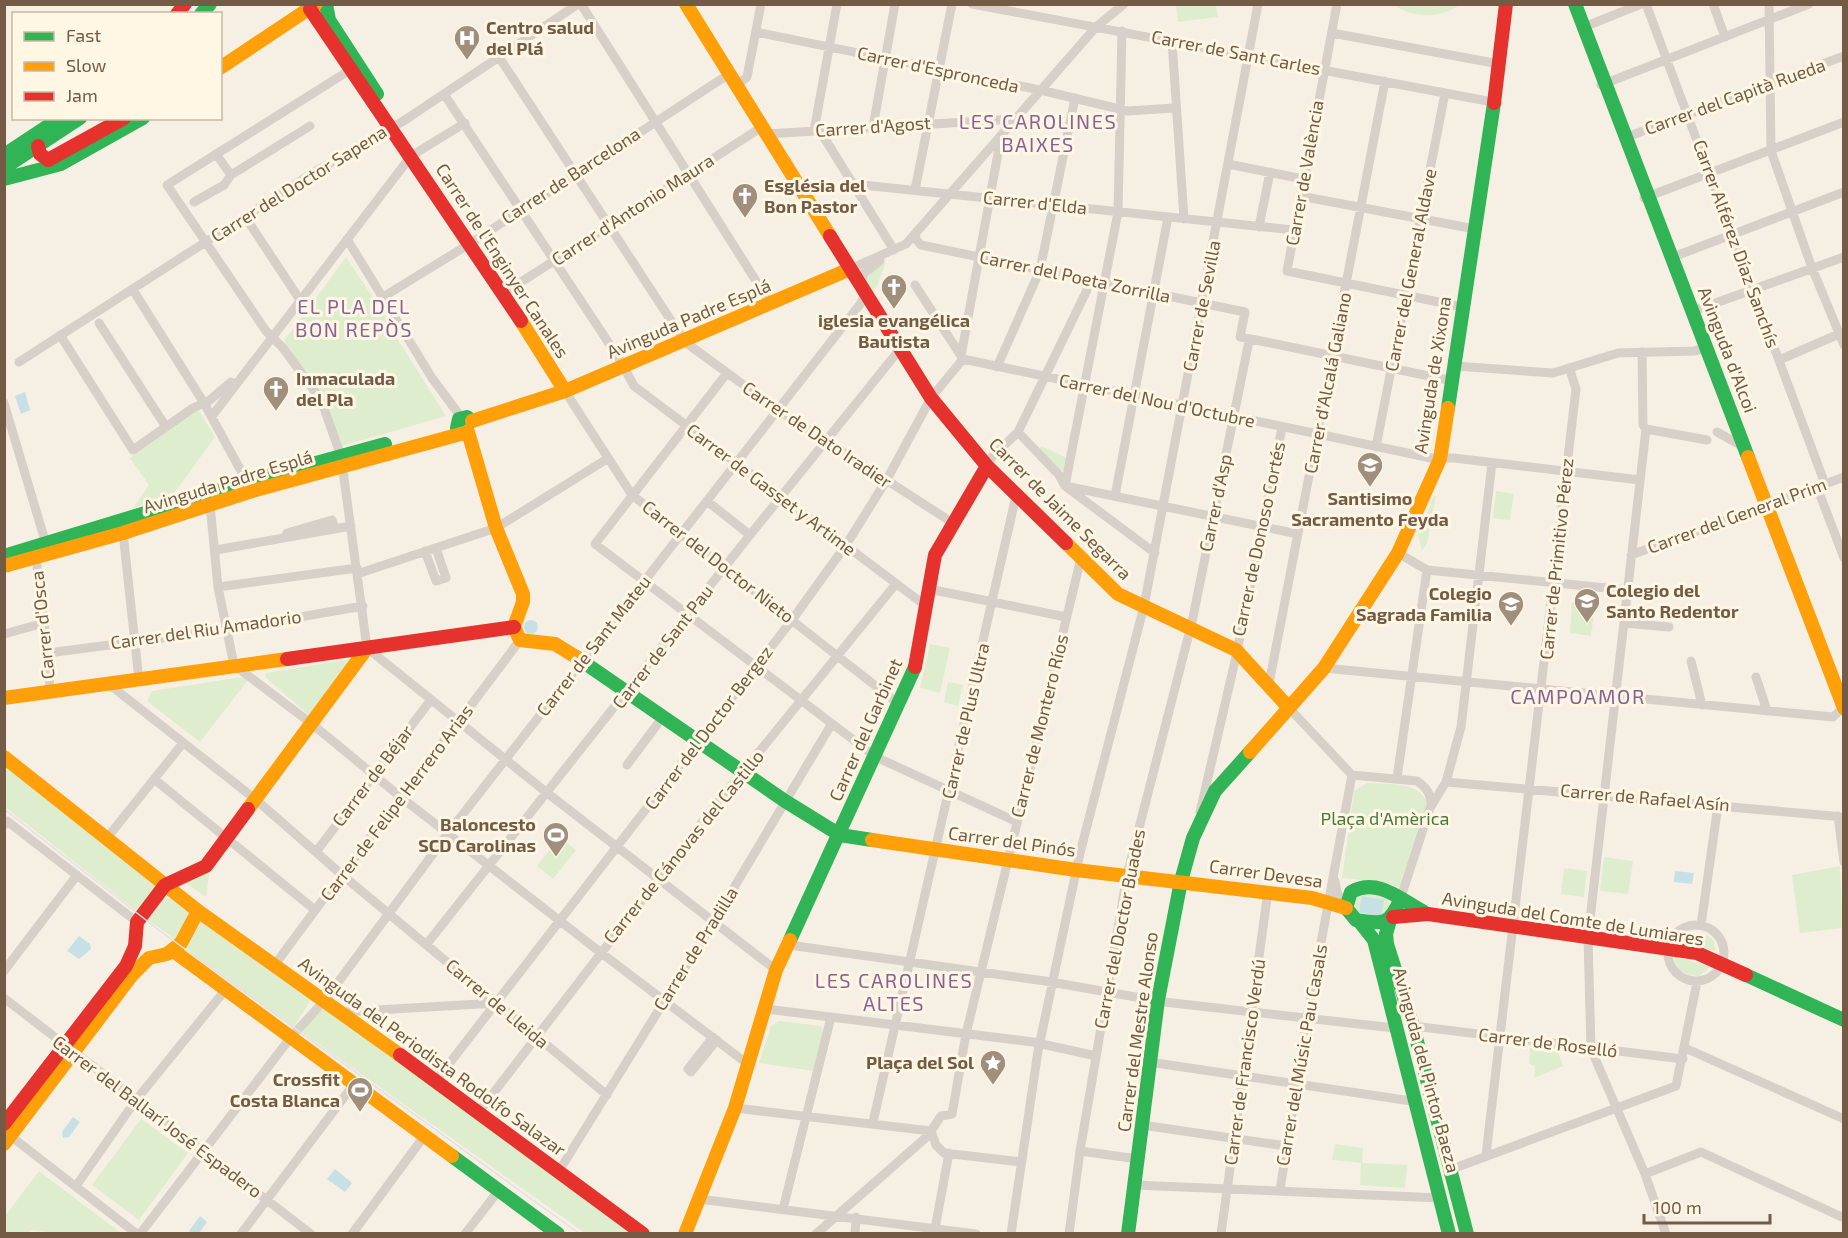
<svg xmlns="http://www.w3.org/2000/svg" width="1848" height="1238" viewBox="0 0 1848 1238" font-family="'Exo 2',sans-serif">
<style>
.green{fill:#deedce}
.water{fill:#c6e0e6}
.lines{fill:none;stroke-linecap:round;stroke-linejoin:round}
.street{stroke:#d7d0c8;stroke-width:9}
.fast{stroke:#30b455;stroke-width:14}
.slow{stroke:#ff9f0a;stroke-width:14}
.jam{stroke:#e5322d;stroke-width:14}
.tram{stroke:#e4e0e3;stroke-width:1.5}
.labels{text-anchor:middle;stroke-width:6;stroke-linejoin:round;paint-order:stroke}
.poi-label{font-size:18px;font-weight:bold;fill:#735b45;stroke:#fff7e4;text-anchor:start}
.street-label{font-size:18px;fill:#735b45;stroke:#fff7e4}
.park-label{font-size:18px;fill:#48793d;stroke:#fff7e4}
.neighbourhood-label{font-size:20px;letter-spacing:1.5px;fill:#8b6097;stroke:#fff7e4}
</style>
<rect width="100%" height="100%" fill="#f6f0e4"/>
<path class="green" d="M1176 5H1216L1218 17 1178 22Z
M1394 5H1460C1440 18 1415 19 1394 5Z
M346 257 388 320 386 321 446 416 342 446 323 399 284 341 309 307 307 303 316 298Z
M886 262 877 286 872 291 866 288 867 276Z
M198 409 215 437 175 492 133 508 149 485 130 458Z
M1041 446 1067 458 1064 470 1057 471 1039 451Z
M1496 491 1514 494 1510 520 1493 518Z
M1434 496H1436L1427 544 1422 550 1418 535Z
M1572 602 1595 605 1591 636 1570 633Z
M930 644 950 648 940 693 920 688Z
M351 659 315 716 309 715 265 677 266 673Z
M242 677 248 680 200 742 147 701 152 691Z
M948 682 963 685 958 706 944 702Z
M4 762 160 884 140 914 5 807Z
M1367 783C1389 785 1418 780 1427 803L1399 887 1382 882 1342 878 1354 791Z
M560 837 576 850 553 879 537 866Z
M1604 857 1633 861 1628 894 1600 891Z
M1840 866 1843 928 1800 933 1792 875Z
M1564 868 1587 871 1584 897 1561 894Z
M210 869 206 897 183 881Z
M1365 892 1387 898 1390 906C1386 924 1363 918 1353 909L1354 898Z
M162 898C196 899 194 918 176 940L145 918Z
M204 919 312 998 294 1027 182 947Z
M1688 933 1707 935 1714 941 1715 951 1678 942 1682 935Z
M1674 956 1710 967 1700 976C1686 976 1676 971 1674 956Z
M326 1008 636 1233H585L302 1032 318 1011Z
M779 1021 821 1026 824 1032 814 1071 759 1063 771 1026Z
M1530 1048 1558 1052 1563 1066 1534 1078 1535 1066 1529 1064Z
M141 1119 188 1153 139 1220 92 1185Z
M1335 1144 1363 1148 1362 1163 1407 1165 1405 1188 1360 1185 1361 1163 1332 1160Z
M39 1171 121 1233H54L31 1230 28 1233H5V1216Z"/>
<path class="water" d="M25 392 30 410 21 414 15 396Z
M524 627a7 7 0 1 1 14 0a7 7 0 1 1-14 0Z
M1675 871 1694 873 1692 884 1674 882Z
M1362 896 1384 900 1381 916 1359 912Z
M79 936 90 944 91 949 79 959 67 951Z
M73 1117 80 1122 69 1137 63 1138 62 1132Z
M335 1169 352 1183 345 1192 327 1179Z
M200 1216 207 1222 199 1233H191L189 1231Z"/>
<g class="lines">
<path class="street" d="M581 4 770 303
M972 4 1498 103
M1337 4 1287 271 1463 307
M1646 4 1825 484
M1713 4 1725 37
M1769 4 1771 151 1812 268 1844 345
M1584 27 1641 4
M756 32 1040 90 1128 111 1174 108
M1332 33 1499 64
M1172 41 1184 219
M499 57 685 342 778 410 953 523
M350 70 167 185 266 331 283 348 321 400 341 456 367 648 546 792 776 970
M1601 85 1809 4
M736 86 747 77 761 4
M444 94 620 360 634 386 926 606
M873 127 895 4
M814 131 837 4
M820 131 894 250
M766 134 1016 119
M1627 137 1844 56
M216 154 231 175
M1228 164 1303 179
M853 184 1293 230
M915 190 952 4
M1300 196 1475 229
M1644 198 1844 122
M194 202 224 185 231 175 310 126
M246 218 300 300
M1259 227 1270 172
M917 231 915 238 921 245 1245 312 1240 337 1271 343 1453 381
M347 239 432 378 461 417
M1673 257 1844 192
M850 269 906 244 1096 27 1124 4
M915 285 963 359 1431 458H1454L1640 480
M861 287 863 274 880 261
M133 290 204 403 247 482
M504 293 762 127
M383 297 471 243 729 74
M1693 311 1844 257
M99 323 166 427
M60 335 133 450 193 408 210 400 231 382
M1642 352 1643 425 1646 429
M961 356 1001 137
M1779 360 1839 334
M19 362 316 171 405 120 578 4
M1455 366 1553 373 1618 353 1694 351 1707 348
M997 367 1040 270 1075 98
M727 373 595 544 876 757 1017 822
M565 391 632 495 900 705
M4 403 46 544
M212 416 411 156 465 123
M1646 429 1588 937 1591 1049 1645 1174 1666 1234
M1646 429 1707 440
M1018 432 1059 475 1065 486 1155 553
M1717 432 1744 447
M1376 447 1445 93
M987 466 991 458 1018 432 1087 290V280
M1065 486 1118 212 1122 31
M1065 486 1298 534
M1817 487 1844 558
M1115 496 1168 217
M707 501 750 535
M210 505 218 587 234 665 312 724 402 798 600 952 749 1065
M123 533 139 680
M285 537 287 533 332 520 335 529
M216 550 351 526
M425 551 436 581 446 578 436 548
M1398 553 1427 570 1627 590
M1631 555 1844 477
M36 558 48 653 50 692
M357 574 496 528 607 459
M218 587 357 568
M929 589 1066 617
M1624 623 1669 627
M4 634 44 623
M48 653 225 630 363 606
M1691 661 1702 705
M1324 668 1833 717 1844 707
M1756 677 1767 711
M1269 684 1385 81
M110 685 255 799 341 874 607 1095
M1289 708 1352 775
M627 765 662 718
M1352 775 1417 781C1427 788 1431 794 1431 806
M1397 778 1427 570
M154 779 315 910
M1446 782 1844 817
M1200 812 1235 661 1282 428
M1838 816 1844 862
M4 825 7 821 137 922
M107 838 183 743
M316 852 430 701
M1335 881 1337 892 1346 908
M1400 900 1430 808 1446 782 1461 727 1492 463
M1668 953a28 28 0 1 1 56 0a28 28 0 1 1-56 0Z
M1701 925 1718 805
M426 945 750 535 900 349
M789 945 1045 981 1164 1002 1394 1028
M274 966C354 856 439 749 520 640
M4 971 77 875
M4 998 311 1234
M766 1009 1033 1042 1096 1056
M342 1012 497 1003
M1413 1026 1683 1059
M713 1037 688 1069 691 1072 717 1040
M1685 1048 1844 1119
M1149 1062 1418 1102
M435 1082 792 620 846 545 886 481 931 398 963 359
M735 1108 931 1131
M478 1113 706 817 895 585
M873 1122 1016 496
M1142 1125 1286 1146
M4 1131 137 1234
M1080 1151 1138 1159
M1486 1155 1576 389 1570 370
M1021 1162 944 1153 936 1145 931 1131 941 1116 952 1114 966 1034 1081 558
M1452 1169 1676 1086 1697 982
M559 1171 714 921 831 725
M1645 1174 1701 1152 1844 1218
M1134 1185 1440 1198
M76 1186 136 1100 226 989
M1280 1190 1305 1029 1352 775
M699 1199 976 1234
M783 1209 831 1017
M140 1234 291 1037 325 1000 449 832 861 303 865 293
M241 1234 354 1084
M352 1234 425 1135
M465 1234 499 1190
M816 1234 930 1134
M855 1234 856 1217
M934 1234 949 1153
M1011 1234 1038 1051 1080 853 1144 606 1258 4
M1069 1234 1080 1151 1127 875 1192 622 1249 341
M1221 1234 1268 891"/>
<path class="fast" d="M326 4 329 20 377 94
M1575 4 1748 457
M201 14 210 4
M4 155 60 118
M4 168 80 118
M4 179 61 164 143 118
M1448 408 1494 103
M461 432 457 428 459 419 467 417 472 421
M4 556 247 482 385 444
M576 657 785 801 840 835 872 840
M1400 900C1389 926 1382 924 1356 920L1346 908 1351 892C1378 877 1401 900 1424 912
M1390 920 1386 934 1387 944 1413 1026 1467 1234
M1359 921 1374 940 1449 1234
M790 940 915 667
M1746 975 1844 1020
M452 1156 558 1234
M1128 1234 1158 1000 1181 881 1193 838 1215 791 1250 752"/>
<path class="slow" d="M686 4 830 236
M220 68 316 4
M521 321 565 391
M472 421 565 391 850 269
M468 432 496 528 523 594V602L514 627 520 640 555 644 576 657
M1748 457 1844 708
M1066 543 1118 594 1236 650 1289 708
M4 566 123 533 252 491 468 432
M4 698 287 659
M1250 752 1324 668 1398 553 1440 459 1448 408
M4 757 198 911 400 1055
M248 809 367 648
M872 840 1076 870 1312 898 1346 908
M175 952 452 1156
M4 1144 132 975 149 958 167 954 181 943 198 911
M685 1234 735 1108 776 970 790 940"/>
<path class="jam" d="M310 9 521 321
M177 14 185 4
M1494 103 1506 4
M38 146 40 154 48 160 124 118
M830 236 931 398 987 466 1066 543
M287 659 514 627
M915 667 935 555 987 466
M1393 917 1428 914 1697 953 1746 975
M400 1055 643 1234
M4 1124 126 966 135 946 137 922 165 885 206 866 248 809"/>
<path class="tram" d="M4 809 160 931 580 1234"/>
</g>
<defs>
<g id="hospital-pin" transform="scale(1.35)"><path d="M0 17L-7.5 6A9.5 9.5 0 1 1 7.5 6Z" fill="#a18f7d" stroke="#fff7e4"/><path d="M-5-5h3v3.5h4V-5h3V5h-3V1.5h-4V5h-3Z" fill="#fff"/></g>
<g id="church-pin" transform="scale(1.35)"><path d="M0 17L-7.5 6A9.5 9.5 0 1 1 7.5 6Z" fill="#a18f7d" stroke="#fff7e4"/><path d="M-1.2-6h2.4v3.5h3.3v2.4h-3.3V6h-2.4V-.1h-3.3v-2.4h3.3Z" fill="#fff"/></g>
<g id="school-pin" transform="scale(1.35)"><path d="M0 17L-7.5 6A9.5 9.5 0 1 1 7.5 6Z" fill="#a18f7d" stroke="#fff7e4"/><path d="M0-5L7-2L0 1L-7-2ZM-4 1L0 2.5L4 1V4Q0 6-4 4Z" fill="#fff"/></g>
<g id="university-pin" transform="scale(1.35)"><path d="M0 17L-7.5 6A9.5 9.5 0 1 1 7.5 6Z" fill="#a18f7d" stroke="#fff7e4"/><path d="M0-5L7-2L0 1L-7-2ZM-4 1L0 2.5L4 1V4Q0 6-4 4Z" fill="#fff"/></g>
<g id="stadium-pin" transform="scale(1.35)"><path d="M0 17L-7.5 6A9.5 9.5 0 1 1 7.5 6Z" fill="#a18f7d" stroke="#fff7e4"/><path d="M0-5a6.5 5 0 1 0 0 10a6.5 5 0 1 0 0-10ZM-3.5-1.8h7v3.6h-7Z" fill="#fff"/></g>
<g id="sight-pin" transform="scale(1.35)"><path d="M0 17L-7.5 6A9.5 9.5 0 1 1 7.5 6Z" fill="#a18f7d" stroke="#fff7e4"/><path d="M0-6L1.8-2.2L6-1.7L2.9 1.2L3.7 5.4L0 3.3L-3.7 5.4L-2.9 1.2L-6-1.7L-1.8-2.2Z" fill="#fff"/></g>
</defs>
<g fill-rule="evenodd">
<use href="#hospital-pin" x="467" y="38"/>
<use href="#church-pin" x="745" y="196"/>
<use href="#church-pin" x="894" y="287"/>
<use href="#church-pin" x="276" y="389"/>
<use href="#school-pin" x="1370" y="465"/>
<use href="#university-pin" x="1587" y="601"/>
<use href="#school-pin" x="1511" y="604"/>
<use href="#stadium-pin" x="556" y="835"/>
<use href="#sight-pin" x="993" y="1063"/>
<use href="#stadium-pin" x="360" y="1090"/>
</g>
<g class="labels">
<g class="poi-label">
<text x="486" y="34">Centro salud<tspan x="486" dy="21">del Plá</tspan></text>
<text x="764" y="192">Església del<tspan x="764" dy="21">Bon Pastor</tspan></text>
<text x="894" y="327" text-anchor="middle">iglesia evangélica<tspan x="894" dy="21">Bautista</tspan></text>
<text x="296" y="385">Inmaculada<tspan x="296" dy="21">del Pla</tspan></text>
<text x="1370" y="505" text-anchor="middle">Santisimo<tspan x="1370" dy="21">Sacramento Feyda</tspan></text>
<text x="1606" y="597">Colegio del<tspan x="1606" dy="21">Santo Redentor</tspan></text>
<text x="1492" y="600" text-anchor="end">Colegio<tspan x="1492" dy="21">Sagrada Familia</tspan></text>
<text x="536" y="831" text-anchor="end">Baloncesto<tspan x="536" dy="21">SCD Carolinas</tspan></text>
<text x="974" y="1069" text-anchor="end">Plaça del Sol</text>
<text x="340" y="1086" text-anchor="end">Crossfit<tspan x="340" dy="21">Costa Blanca</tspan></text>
</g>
<g class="street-label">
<text transform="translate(1236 53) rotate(11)" y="6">Carrer de Sant Carles</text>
<text transform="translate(938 70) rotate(12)" y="6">Carrer d'Espronceda</text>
<text transform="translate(1735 97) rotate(-20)" y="6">Carrer del Capità Rueda</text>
<text transform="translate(873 127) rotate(-4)" y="6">Carrer d'Agost</text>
<text transform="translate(1305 173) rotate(-80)" y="6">Carrer de València</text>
<text transform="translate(571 176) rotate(-33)" y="6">Carrer de Barcelona</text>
<text transform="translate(299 184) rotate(-32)" y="6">Carrer del Doctor Sapena</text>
<text transform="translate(1035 203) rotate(6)" y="6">Carrer d'Elda</text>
<text transform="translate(633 210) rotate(-33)" y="6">Carrer d'Antonio Maura</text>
<text transform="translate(1736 244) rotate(70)" y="6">Carrer Alférez Díaz Sanchís</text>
<text transform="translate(502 261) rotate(57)" y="6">Carrer de l'Enginyer Canales</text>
<text transform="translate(1411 270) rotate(-79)" y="6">Carrer del General Aldave</text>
<text transform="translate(1075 277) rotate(12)" y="6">Carrer del Poeta Zorrilla</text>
<text transform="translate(1202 306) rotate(-79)" y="6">Carrer de Sevilla</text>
<text transform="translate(689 319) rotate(-23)" y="6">Avinguda Padre Esplá</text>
<text transform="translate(1727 350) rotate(69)" y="6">Avinguda d'Alcoi</text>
<text transform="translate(1433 375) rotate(-81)" y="6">Avinguda de Xixona</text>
<text transform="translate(1328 383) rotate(-79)" y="6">Carrer d'Alcalá Galiano</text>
<text transform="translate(1157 401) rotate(12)" y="6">Carrer del Nou d'Octubre</text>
<text transform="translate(817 435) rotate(34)" y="6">Carrer de Dato Iradier</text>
<text transform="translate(228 482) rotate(-17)" y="6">Avinguda Padre Esplá</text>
<text transform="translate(771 490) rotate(37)" y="6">Carrer de Gasset y Artime</text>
<text transform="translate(1216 503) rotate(-78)" y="6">Carrer d'Asp</text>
<text transform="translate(1060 509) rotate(45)" y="6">Carrer de Jaime Segarra</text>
<text transform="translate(1737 516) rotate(-20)" y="6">Carrer del General Prim</text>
<text transform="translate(1259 539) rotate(-78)" y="6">Carrer de Donoso Cortés</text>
<text transform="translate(1557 559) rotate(-84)" y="6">Carrer de Primitivo Pérez</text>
<text transform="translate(718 562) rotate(38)" y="6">Carrer del Doctor Nieto</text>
<text transform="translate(43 625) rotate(-96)" y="6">Carrer d'Osca</text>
<text transform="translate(206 630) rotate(-8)" y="6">Carrer del Riu Amadorio</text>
<text transform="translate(594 646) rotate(-52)" y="6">Carrer de Sant Mateu</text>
<text transform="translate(663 647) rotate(-52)" y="6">Carrer de Sant Pau</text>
<text transform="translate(966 721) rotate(-77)" y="6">Carrer de Plus Ultra</text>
<text transform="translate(1040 726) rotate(-76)" y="6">Carrer de Montero Ríos</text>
<text transform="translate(709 728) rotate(-53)" y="6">Carrer del Doctor Bergez</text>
<text transform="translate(866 730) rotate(-66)" y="6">Carrer del Garbinet</text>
<text transform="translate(373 776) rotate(-53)" y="6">Carrer de Béjar</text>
<text transform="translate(1645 798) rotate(5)" y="6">Carrer de Rafael Asín</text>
<text transform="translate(397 803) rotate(-53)" y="6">Carrer de Felipe Herrero Arias</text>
<text transform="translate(1012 842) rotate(8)" y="6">Carrer del Pinós</text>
<text transform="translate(684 847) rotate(-51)" y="6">Carrer de Cánovas del Castillo</text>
<text transform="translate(1266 874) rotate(8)" y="6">Carrer Devesa</text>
<text transform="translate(1573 919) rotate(9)" y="6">Avinguda del Comte de Lumiares</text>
<text transform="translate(1120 929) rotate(-79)" y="6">Carrer del Doctor Buades</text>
<text transform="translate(696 949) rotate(-58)" y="6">Carrer de Pradilla</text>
<text transform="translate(497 1004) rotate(40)" y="6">Carrer de Lleida</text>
<text transform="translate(1138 1032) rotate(-82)" y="6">Carrer del Mestre Alonso</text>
<text transform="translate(1548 1043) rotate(7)" y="6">Carrer de Roselló</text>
<text transform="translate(1302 1055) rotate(-80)" y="6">Carrer del Músic Pau Casals</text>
<text transform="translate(432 1057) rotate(36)" y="6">Avinguda del Periodista Rodolfo Salazar</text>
<text transform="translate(1245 1062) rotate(-82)" y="6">Carrer de Francisco Verdú</text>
<text transform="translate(1426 1070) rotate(75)" y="6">Avinguda del Pintor Baeza</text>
<text transform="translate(157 1117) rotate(37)" y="6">Carrer del Ballarí José Espadero</text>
</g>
<g class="park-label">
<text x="1385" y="825">Plaça d'Amèrica</text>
</g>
<g class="neighbourhood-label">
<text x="1038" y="129">LES CAROLINES<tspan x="1038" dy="23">BAIXES</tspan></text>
<text x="354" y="314">EL PLA DEL<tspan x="354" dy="23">BON REPÒS</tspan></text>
<text x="1578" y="704">CAMPOAMOR</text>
<text x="894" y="988">LES CAROLINES<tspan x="894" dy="23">ALTES</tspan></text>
</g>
</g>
<rect width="1848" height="1238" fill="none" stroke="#735b45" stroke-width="12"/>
<rect x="12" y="12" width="210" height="108" fill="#fff7e4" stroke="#c7b9a4" stroke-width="1.5"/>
<rect x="24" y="32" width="30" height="9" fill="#30b455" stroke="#c7b9a4" stroke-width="1.5"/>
<text x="66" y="42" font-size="18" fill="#735b45">Fast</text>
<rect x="24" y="62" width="30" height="9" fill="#ff9f0a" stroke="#c7b9a4" stroke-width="1.5"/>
<text x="66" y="72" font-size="18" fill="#735b45">Slow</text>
<rect x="24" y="92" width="30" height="9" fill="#e5322d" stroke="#c7b9a4" stroke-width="1.5"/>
<text x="66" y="102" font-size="18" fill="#735b45">Jam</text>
<path d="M1644 1214v9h126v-9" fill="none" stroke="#735b45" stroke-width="3"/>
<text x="1653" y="1214" font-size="18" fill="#735b45" stroke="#fff7e4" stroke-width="4.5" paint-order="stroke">100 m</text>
</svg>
